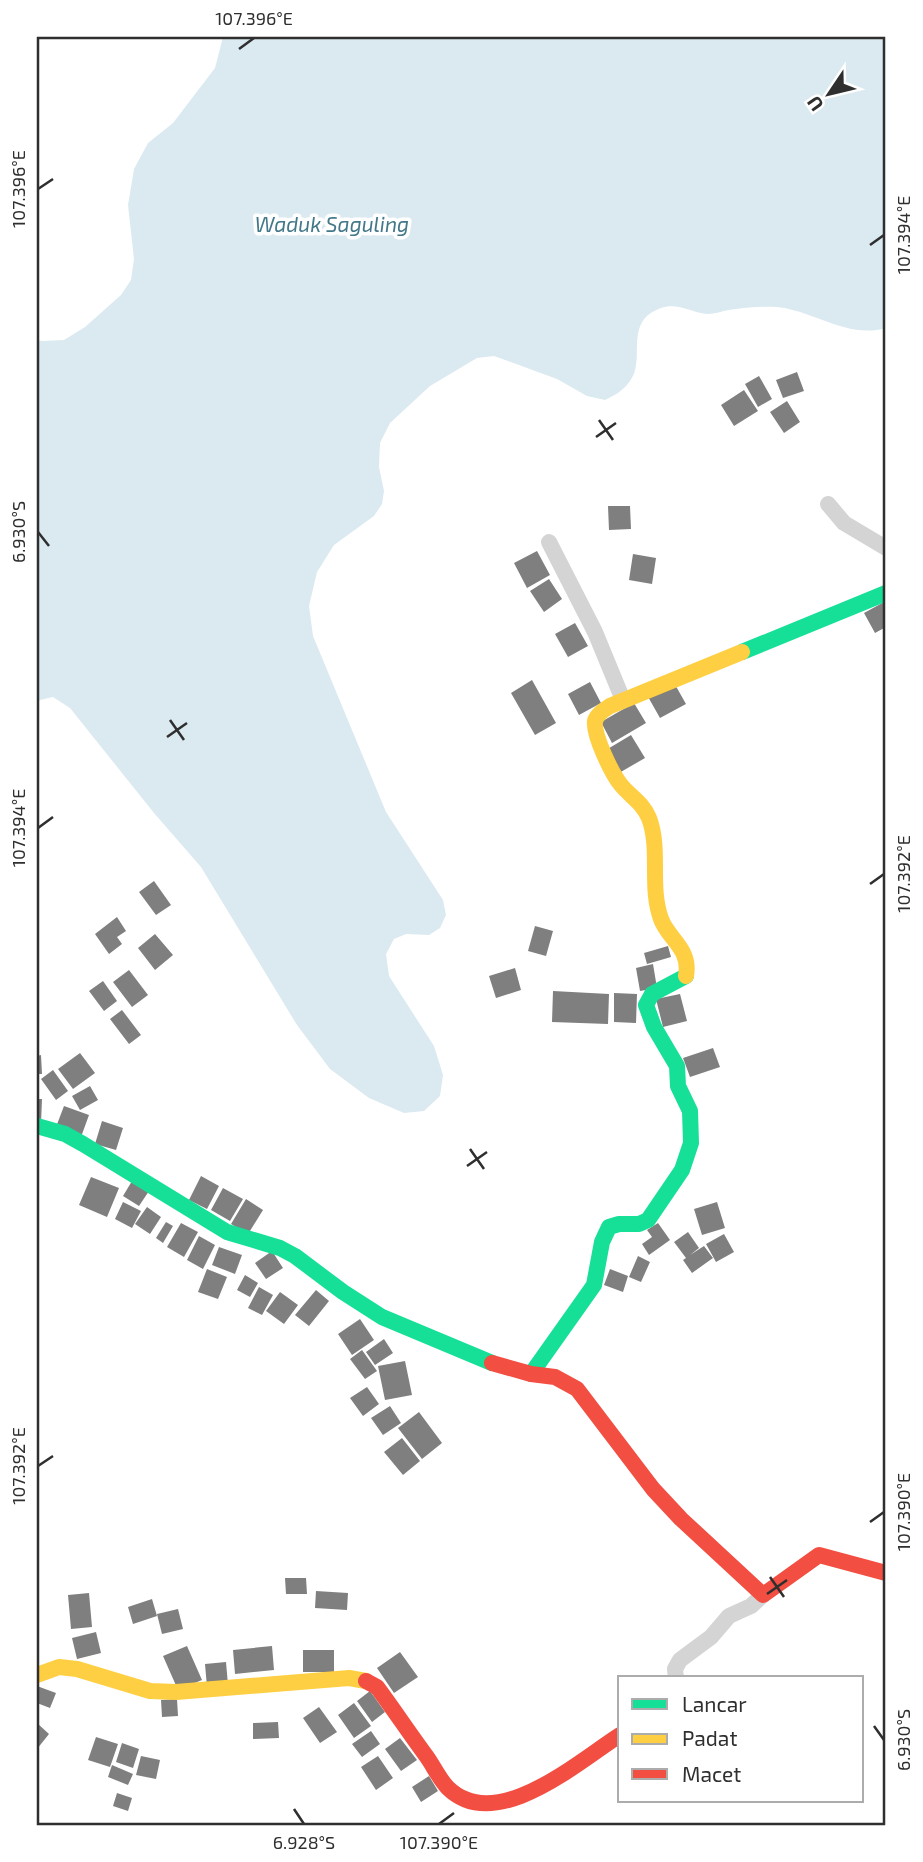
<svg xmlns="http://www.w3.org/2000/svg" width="923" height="1862" viewBox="0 0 923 1862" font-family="'Exo 2',sans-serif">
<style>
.water{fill:#dbeaf0}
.building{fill:#7f7f7f}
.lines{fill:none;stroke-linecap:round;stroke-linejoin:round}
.street{stroke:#d4d4d4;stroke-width:16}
.fast{stroke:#16e098;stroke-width:16}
.slow{stroke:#ffcf43;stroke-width:16}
.jam{stroke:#f24e42;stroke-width:16}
.ticks{fill:none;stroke:#2f2f2f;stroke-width:2.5}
.labels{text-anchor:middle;stroke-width:7;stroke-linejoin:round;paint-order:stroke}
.water-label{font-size:21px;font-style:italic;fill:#43788a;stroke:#fff}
.neatline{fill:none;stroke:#2f2f2f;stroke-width:2.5}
.ticks-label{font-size:18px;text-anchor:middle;fill:#2f2f2f}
</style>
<rect width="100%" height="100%" fill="#fff"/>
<path class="water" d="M223 37H886V328C847 339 815 311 777 307 761 306 745 307 729 310 722 311 715 314 708 314 692 313 677 302 661 308 622 322 647 359 630 381 623 391 615 395 605 400L587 396 557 379 494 356 477 358 430 386 390 423 380 443 379 467 384 491 382 504 374 516 334 545 317 572 309 606 313 636 386 812 443 900 446 915 440 928 429 935 406 934 394 939 386 954 389 976 434 1046 443 1075 440 1096 424 1111 404 1113 369 1098 330 1069 297 1025 201 867 154 813 70 708 53 697 40 700 37 704V340L42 341 64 340 85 327 121 295 131 280 134 259 128 205 134 169 148 143 173 123 215 68Z"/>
<path class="building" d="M797 372 804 391 783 398 776 380Z
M759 376 772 399 758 407 745 384Z
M744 390 758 411 734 426 721 405Z
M787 401 800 422 784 433 770 412Z
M608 506H630L631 529 609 530Z
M537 551 550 575 527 588 514 563Z
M633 554 656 558 652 584 629 580Z
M549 579 562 599 544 612 530 591Z
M886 601V627L875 633 864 613Z
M575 623 588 646 568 657 555 634Z
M532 680 556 723 535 735 511 693Z
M673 681 686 704 660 718 647 695Z
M590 682 601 703 579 715 568 694Z
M634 703 646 723 612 743 601 722Z
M631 735 645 758 619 773 606 750Z
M154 881 171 905 156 915 139 892Z
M117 917 126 931 117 937 122 944 109 954 95 934Z
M535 926 553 931 546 956 528 951Z
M155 934 173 955 155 970 138 948Z
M668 946 671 957 647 964 644 953Z
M653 964 657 988 640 991 636 968Z
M515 968 521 990 496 998 489 976Z
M129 970 148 995 132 1007 113 982Z
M103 981 117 1001 104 1011 89 991Z
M553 991 609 994 608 1024 552 1022Z
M614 993 637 994 636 1023 614 1022Z
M680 994 687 1021 663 1027 656 999Z
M122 1010 141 1035 129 1044 110 1019Z
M713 1048 720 1067 690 1077 683 1058Z
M80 1053 95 1073 73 1089 58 1069Z
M41 1055 42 1074H37V1056Z
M53 1070 68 1091 56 1100 41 1079Z
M90 1086 98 1100 80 1110 72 1096Z
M37 1099H42L41 1124H37Z
M64 1106 89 1115 81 1137 56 1127Z
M102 1121 123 1128 116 1150 95 1144Z
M201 1176 219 1186 207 1209 189 1200Z
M91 1177 119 1188 107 1217 79 1205Z
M132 1181 149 1191 139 1206 123 1196Z
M223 1188 243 1199 230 1221 211 1210Z
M246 1199 263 1210 248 1234 231 1224Z
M123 1202 141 1211 132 1228 115 1219Z
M717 1202 725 1228 702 1235 694 1209Z
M147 1207 161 1217 150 1234 135 1224Z
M166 1222 173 1226 163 1243 156 1238Z
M181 1223 198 1232 184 1257 167 1247Z
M658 1223 670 1240 649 1255 642 1244 652 1237 647 1230Z
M688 1232 699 1248 690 1255 704 1246 713 1258 692 1273 683 1260 686 1258 674 1242Z
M724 1234 734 1252 716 1262 706 1244Z
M199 1236 215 1245 203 1269 187 1260Z
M219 1247 242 1255 235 1274 212 1265Z
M272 1251 283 1268 266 1279 255 1263Z
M638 1256 650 1262 641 1282 629 1277Z
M207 1269 227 1277 218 1299 198 1292Z
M610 1269 628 1276 623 1292 604 1285Z
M245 1275 258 1283 250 1297 237 1290Z
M259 1287 273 1295 262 1315 248 1308Z
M316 1290 329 1301 309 1326 295 1315Z
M280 1292 298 1305 284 1324 266 1311Z
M360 1319 374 1340 352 1355 338 1334Z
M384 1339 393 1353 375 1365 366 1352Z
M362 1350 377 1371 365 1379 350 1359Z
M405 1361 412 1395 385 1400 378 1366Z
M367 1387 379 1404 363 1416 350 1398Z
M390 1406 401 1423 383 1435 371 1418Z
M419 1412 442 1443 422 1459 398 1428Z
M402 1438 420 1461 403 1475 384 1452Z
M285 1578H306L307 1594H286Z
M316 1591 348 1593 347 1610 315 1608Z
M89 1593 92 1627 71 1629 68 1595Z
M152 1599 157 1616 133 1624 128 1607Z
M178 1609 183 1629 162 1634 157 1614Z
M96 1632 101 1653 77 1659 72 1638Z
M187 1646 202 1680 178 1690 163 1656Z
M272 1646 274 1670 235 1674 233 1650Z
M303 1650H334V1672H303Z
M400 1652 418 1677 394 1693 377 1668Z
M226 1662 228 1685 207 1687 205 1664Z
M37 1686 56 1693 50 1708 37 1703Z
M370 1691 385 1712 372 1722 357 1701Z
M177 1699 178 1716 162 1717 161 1700Z
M354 1703 371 1726 354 1738 338 1715Z
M319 1707 337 1732 320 1743 303 1718Z
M278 1722 279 1738 253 1739V1723Z
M37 1723 49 1734 37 1749Z
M371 1731 380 1744 362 1757 352 1744Z
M96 1737 118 1744 110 1767 88 1760Z
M400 1738 417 1760 401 1771 385 1749Z
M122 1743 139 1749 133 1768 116 1762Z
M141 1756 160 1760 156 1779 136 1775Z
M378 1756 393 1778 376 1790 361 1767Z
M112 1765 133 1774 128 1785 108 1777Z
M429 1776 438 1791 421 1802 412 1787Z
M117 1793 132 1798 128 1811 113 1806Z"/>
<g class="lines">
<path class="street" d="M828 504 844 523 886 548
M549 542 595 632 623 700
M676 1678 675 1669 680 1660 711 1637 729 1616 751 1606 763 1595"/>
<path class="fast" d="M742 652 886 593
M37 1126 65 1134 83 1144 227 1232 280 1248 295 1256 343 1292 382 1317 492 1363
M531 1374 594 1285 602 1242 609 1227 619 1224H639L648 1220 682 1170 691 1143 690 1111 678 1086 677 1066 654 1027 646 1005 652 994 686 976"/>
<path class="slow" d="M686 976C691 948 668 939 661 919 649 886 661 850 649 818 642 802 631 797 621 785 612 774 593 735 595 721 597 714 604 710 610 706L742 652
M37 1675 59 1667 77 1669 150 1691 176 1692 349 1678 366 1681"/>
<path class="jam" d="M492 1363 531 1374 555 1377 577 1389 653 1489 681 1519 763 1595 819 1555 886 1573
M366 1681 377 1687C394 1710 410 1734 427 1757 434 1767 440 1780 448 1788 496 1835 579 1761 620 1735"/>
</g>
<path class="ticks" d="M239 49 254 38M38 189 53 179M870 245 884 235M599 420 613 440M596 437 616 423M38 532 49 546M170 720 184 740M167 737 187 723M38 828 53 817M870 884 884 874M470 1149 484 1169M467 1166 487 1152M38 1466 53 1456M870 1522 884 1512M770 1577 784 1597M767 1594 787 1580M874 1726 884 1740M294 1809 304 1824M439 1824 454 1813"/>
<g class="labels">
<g class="water-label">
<text x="332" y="232">Waduk Saguling</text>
</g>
</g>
<rect width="923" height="1862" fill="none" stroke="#ffffff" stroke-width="77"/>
<rect x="618" y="1676" width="245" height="126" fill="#ffffff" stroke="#acacac" stroke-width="2"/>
<rect x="632" y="1699" width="35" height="10" fill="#16e098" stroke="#acacac" stroke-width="2"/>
<text x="682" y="1712" font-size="21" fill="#2f2f2f">Lancar</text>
<rect x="632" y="1734" width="35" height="10" fill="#ffcf43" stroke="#acacac" stroke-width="2"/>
<text x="682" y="1746" font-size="21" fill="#2f2f2f">Padat</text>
<rect x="632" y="1769" width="35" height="10" fill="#f24e42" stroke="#acacac" stroke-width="2"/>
<text x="682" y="1782" font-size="21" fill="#2f2f2f">Macet</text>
<g transform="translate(829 94) rotate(235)" stroke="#ffffff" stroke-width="5" paint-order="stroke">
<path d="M0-5L12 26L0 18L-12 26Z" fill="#2f2f2f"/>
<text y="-10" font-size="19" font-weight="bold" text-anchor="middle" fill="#2f2f2f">U</text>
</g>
<rect x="38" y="38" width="846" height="1786" class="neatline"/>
<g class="ticks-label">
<text x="254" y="25">107.396°E</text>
<text transform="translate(19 189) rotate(-90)" y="6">107.396°E</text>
<text transform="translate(904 235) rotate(-90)" y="6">107.394°E</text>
<text transform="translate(19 532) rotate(-90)" y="6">6.930°S</text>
<text transform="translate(19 828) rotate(-90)" y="6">107.394°E</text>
<text transform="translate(904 874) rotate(-90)" y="6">107.392°E</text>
<text transform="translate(19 1466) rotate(-90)" y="6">107.392°E</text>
<text transform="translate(904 1512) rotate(-90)" y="6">107.390°E</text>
<text transform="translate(904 1740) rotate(-90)" y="6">6.930°S</text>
<text x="304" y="1849">6.928°S</text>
<text x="439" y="1849">107.390°E</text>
</g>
</svg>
